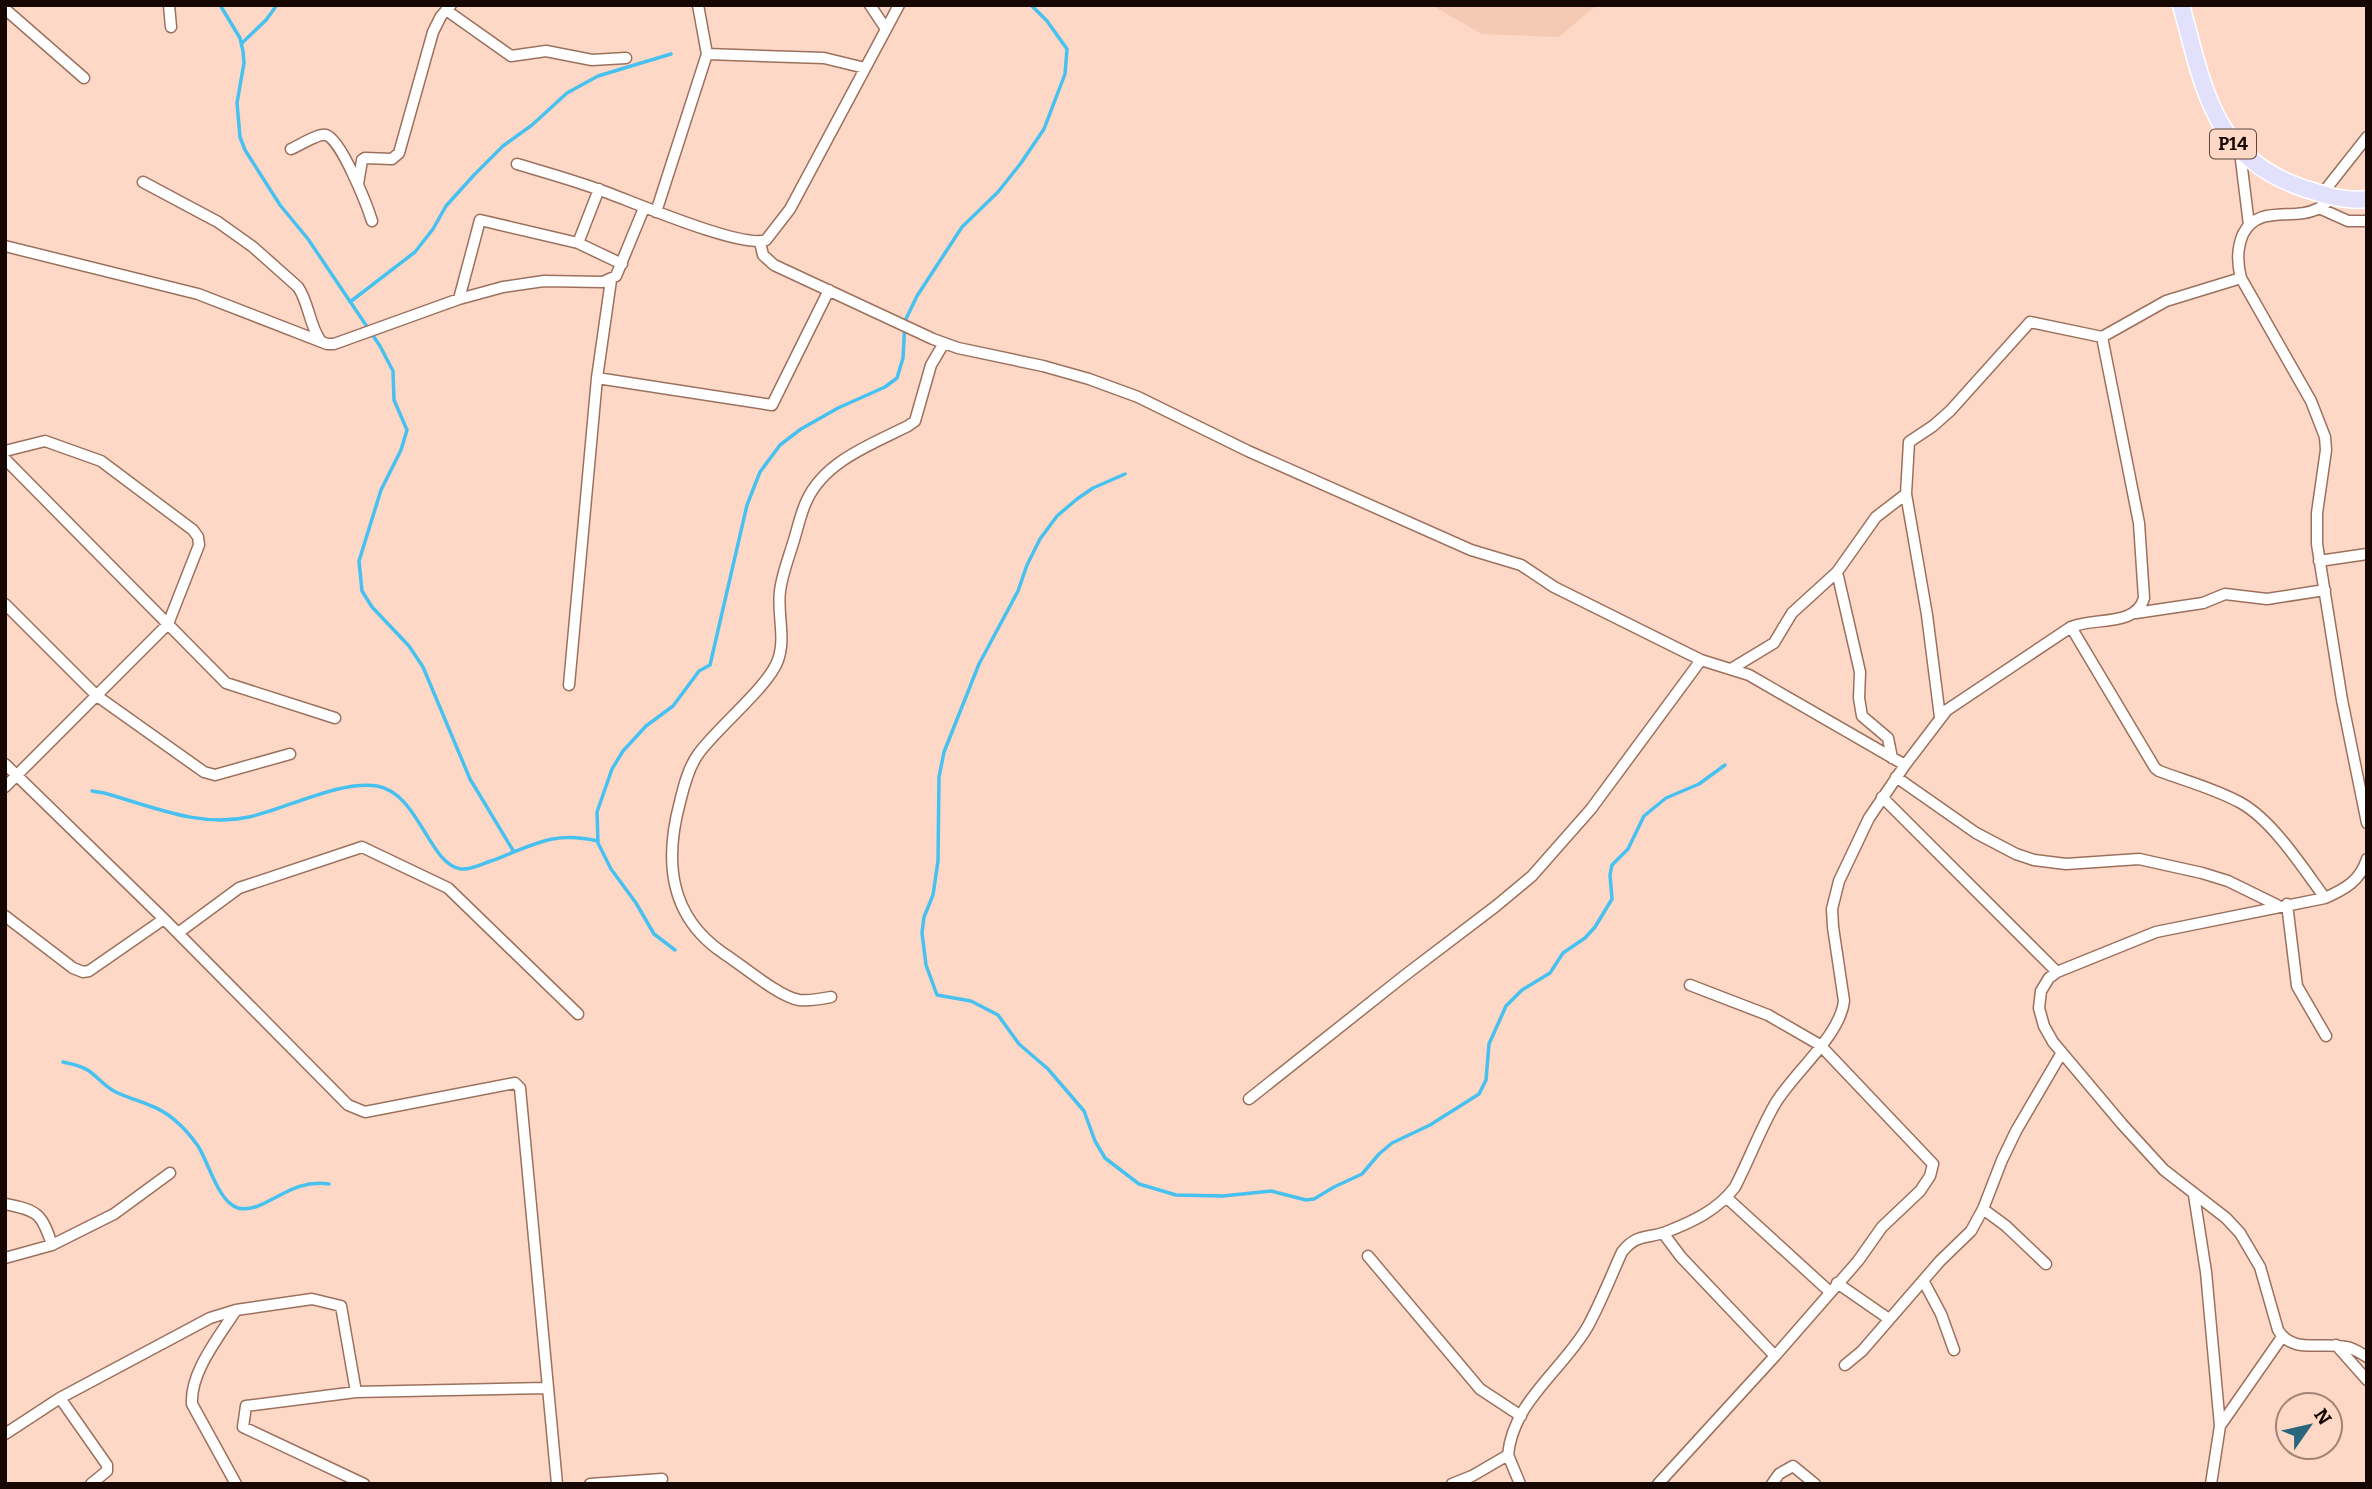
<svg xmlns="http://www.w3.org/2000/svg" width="2372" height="1489" viewBox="0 0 2372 1489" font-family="Bitter,serif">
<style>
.built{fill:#f5cab5}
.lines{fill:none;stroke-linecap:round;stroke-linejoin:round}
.stream{stroke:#47c1ef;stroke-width:3.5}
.minor-casing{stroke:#9b715d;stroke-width:13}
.primary-casing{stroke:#fff;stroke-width:19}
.minor{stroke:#fff;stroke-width:10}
.primary{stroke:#e2e0fb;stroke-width:16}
.labels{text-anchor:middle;stroke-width:5;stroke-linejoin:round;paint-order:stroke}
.shield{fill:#fed8c6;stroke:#5c463d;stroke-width:2}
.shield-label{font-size:18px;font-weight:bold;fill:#160702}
</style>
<rect width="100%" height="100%" fill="#fed8c6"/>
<path class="built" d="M1431 5H1597L1559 37 1482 34Z"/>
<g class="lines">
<path class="stream" d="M220 5 240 38 243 51 244 63 237 103 240 137 245 150 280 205 308 239 380 346 393 371 394 400 407 430 401 450 381 490 359 561 362 591 372 607 409 646 423 667 470 779 514 852
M242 43 266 20 277 5
M350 302 415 252 433 229 446 206 474 175 503 146 532 125 567 93 598 76 671 54
M1125 474 1093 488 1077 499 1057 516 1040 539 1027 565 1018 591 979 664 944 752 939 777 938 861 933 895 924 917 922 933 926 965 937 995 971 1001 998 1015 1019 1044 1048 1069 1084 1111 1095 1141 1105 1158 1139 1184 1176 1195 1223 1196 1271 1191 1306 1200 1314 1199 1334 1187 1362 1174 1379 1154 1392 1143 1430 1125 1479 1094 1486 1080 1489 1044 1506 1006 1522 990 1550 973 1563 953 1585 938 1595 927 1612 899 1610 875 1612 865 1628 849 1644 816 1666 798 1699 784 1725 765
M92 791 104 793C151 806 199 828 249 817 286 809 340 780 377 786 419 793 429 865 461 869 471 870 482 864 491 861 532 846 552 830 598 841
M675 950 654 934 636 903 611 869 598 843 597 812 612 769 623 751 646 726 673 706 699 671 710 665 747 505 760 472 780 445 801 429 838 408 885 387 897 378 903 358 905 321 917 296 962 227 998 192 1021 163 1044 129 1065 74 1067 49 1047 21 1031 5
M63 1062C72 1064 81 1065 89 1071 98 1077 104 1086 114 1091 125 1097 137 1100 149 1105 169 1112 186 1129 198 1146 209 1163 218 1202 238 1208 264 1215 289 1177 329 1184"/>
<g class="minor-casing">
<path id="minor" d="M169 5 171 27
M870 5 886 29
M5 9 84 78
M446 10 511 56 546 51 592 60 626 58
M707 54 824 58 865 68
M291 149C298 146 319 133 326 135 341 139 367 205 372 221
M2240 152 2249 225
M517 164C544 172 573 180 600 190 629 200 741 249 766 240L790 209 899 5
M143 182 218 222 253 247 298 287C309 303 309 324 320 340
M358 184 362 160 365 158 392 159 399 153 433 32 441 16 451 5
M2322 194 2367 137
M2332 197C2328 201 2324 206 2319 208 2294 222 2259 203 2243 234 2237 248 2237 263 2241 278L2311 401 2325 437 2326 450 2317 513V544L2342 700 2367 823
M2319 208 2348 221H2367
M656 212 707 54 698 5
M760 242 763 255 774 265 933 339 958 348 1043 366 1089 379 1138 397 1248 451 1471 550 1521 565 1554 587 1701 660 1749 675 1905 765
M578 243 599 189
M5 246 198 294 327 344H334L459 299 503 287 544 281 603 282 616 276 644 208
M459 299 480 220 578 243 622 264
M597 378 611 280
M5 451 45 441 101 461 193 530 198 537 199 545 168 624 5 787
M5 459 226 683 335 718
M2319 561 2367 554
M1837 572 1860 672 1859 698 1862 716 1888 738 1892 758
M5 604 97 696 204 772 215 775 290 754
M2136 613 2203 603 2225 594 2267 599 2325 590
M2071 627 2155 768 2159 771C2186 781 2216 789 2241 803 2273 821 2303 868 2325 898
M1731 669 1774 643 1792 613 1837 572 1876 517 1906 494
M569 685 597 378 772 405 829 290
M1940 717 1927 615 1906 494 1909 442 1933 426 1950 411 2030 322 2102 337
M5 764 164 919 348 1105 365 1112 515 1083 520 1088 557 1484
M1896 777 1976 833 2016 854 2034 860 2066 864 2139 859 2202 873 2228 881 2277 905
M1882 797 2057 972
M2367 859C2360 881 2345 889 2325 898L2156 932 2057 972 2049 978 2041 991 2039 1008 2044 1026 2053 1042 2122 1124 2164 1170 2226 1218 2240 1233 2260 1267 2278 1330C2293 1355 2322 1341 2346 1347 2354 1348 2360 1353 2367 1357
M2287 904 2297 986 2326 1036
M5 916 73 968 83 972 89 971 164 919
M178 933 239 888 362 847 448 888 578 1014
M1690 985 1768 1015 1820 1045 1933 1164 1930 1176 1920 1191 1882 1227 1858 1261 1775 1356
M831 997C821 999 810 1001 799 1000 779 997 742 965 723 953 669 916 664 861 680 802 684 785 689 766 699 753 718 727 769 686 778 660 786 638 777 614 780 591 782 574 789 557 794 540 798 527 801 512 807 500 825 461 872 444 908 426L915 421 931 365 944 343
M1249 1099 1404 976 1496 906 1532 876 1591 809 1701 660
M2194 1195 2206 1272 2220 1426 2211 1484
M1727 1198 1830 1292
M5 1204C38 1210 42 1214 52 1245
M1983 1209 2006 1226 2046 1264
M1368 1256 1480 1389 1521 1416
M5 1258 52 1245 114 1214 170 1173
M1924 1282 1941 1314 1954 1350
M1837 1283 1889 1319
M236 1310C219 1337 190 1372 192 1404L236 1484
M2336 1345 2367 1380
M1845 1365 1862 1351 1940 1261 1971 1231 1983 1209 2002 1160 2016 1131 2061 1054
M60 1398 107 1465V1471L91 1484
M2220 1426 2282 1337
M5 1434 60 1398 210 1318 236 1310 312 1299 341 1306 356 1392
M364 1484 243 1427 246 1406 356 1392 547 1388
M590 1484 662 1479
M1452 1484 1472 1476 1508 1455
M1520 1484 1508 1455C1513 1401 1563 1370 1588 1326 1601 1302 1611 1276 1622 1252 1637 1233 1647 1239 1666 1232 1692 1222 1718 1210 1735 1187 1749 1160 1760 1130 1775 1104 1794 1072 1840 1036 1844 1001L1833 927 1832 909 1839 881 1869 818 1905 765 1947 710 2071 627C2094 617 2136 627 2144 598L2139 523 2102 337 2166 301 2241 278
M1658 1484 1775 1356 1681 1257 1663 1233
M1772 1484 1779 1474 1793 1466 1815 1484"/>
</g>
<g class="primary-casing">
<path id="primary" d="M2181 5C2204 88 2212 157 2303 188 2325 195 2344 202 2367 199"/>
</g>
<use href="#minor" class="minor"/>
<use href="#primary" class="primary"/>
</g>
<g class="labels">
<rect class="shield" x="2210" y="129.5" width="46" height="29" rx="5"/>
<g class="shield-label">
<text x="2233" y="150">P14</text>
</g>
</g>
<rect width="2372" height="1489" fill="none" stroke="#160702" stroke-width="14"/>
<g transform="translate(2309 1426) rotate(56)"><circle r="33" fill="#fed8c6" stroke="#a18478" stroke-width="2"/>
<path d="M0-5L12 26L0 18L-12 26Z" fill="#29657c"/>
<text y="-10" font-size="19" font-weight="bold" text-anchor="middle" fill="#160702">N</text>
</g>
</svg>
